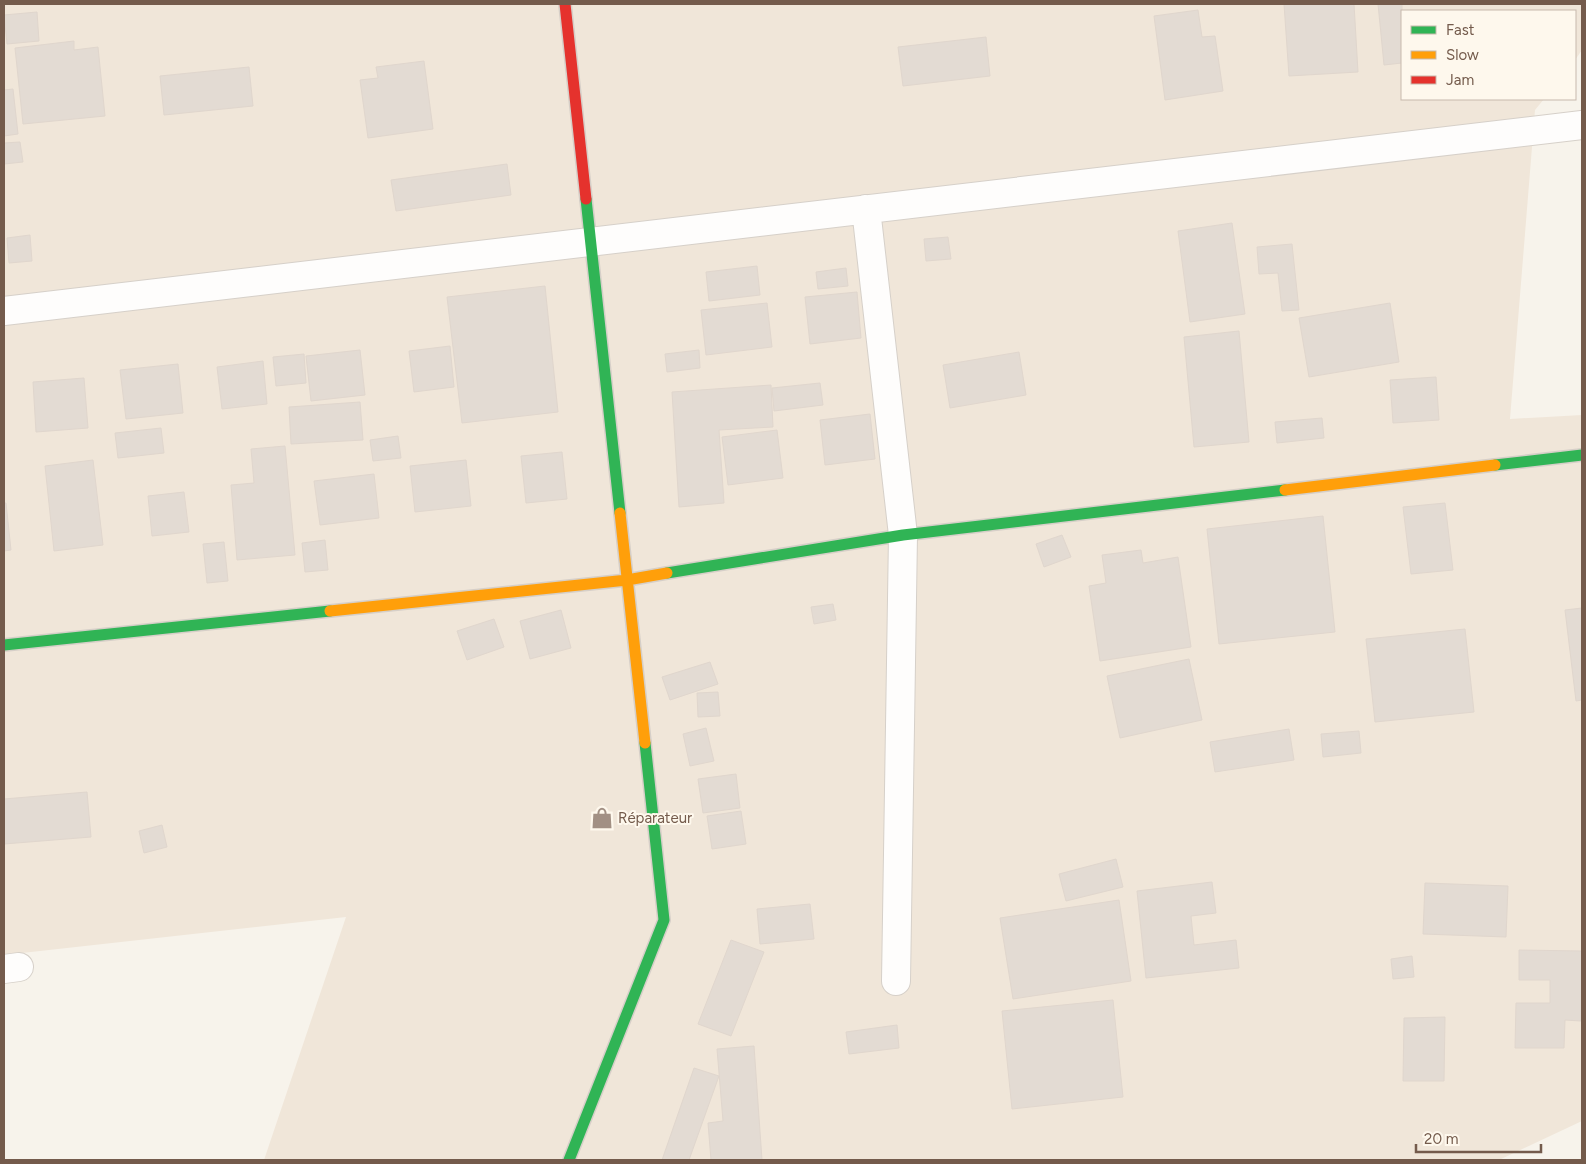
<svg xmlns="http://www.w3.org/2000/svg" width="1586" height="1164" viewBox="0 0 1586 1164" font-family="Figtree,sans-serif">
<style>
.residential{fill:#f0e6d9}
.building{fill:#e3dbd3;stroke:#e0d6cd}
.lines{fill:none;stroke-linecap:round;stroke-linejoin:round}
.street-casing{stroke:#d6d0c9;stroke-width:30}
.fast-casing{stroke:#d6cfc8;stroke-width:14}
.slow-casing{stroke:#d6cfc8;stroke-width:14}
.jam-casing{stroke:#d6cfc8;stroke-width:14}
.street{stroke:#fefdfc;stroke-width:28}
.fast{stroke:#30b455;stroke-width:11}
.slow{stroke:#ff9f0a;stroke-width:11}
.jam{stroke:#e5322d;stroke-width:11}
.labels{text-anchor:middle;stroke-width:4;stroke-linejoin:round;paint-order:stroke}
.poi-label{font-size:15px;fill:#745b4c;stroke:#fef8ed;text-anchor:start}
</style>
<rect width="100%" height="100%" fill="#f7f3eb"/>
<path class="residential" d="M4 4H1582V50L1575 60V11H1402V99H1544L1535 110 1510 419 1582 415V1121L1499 1160H264L346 917 4 955Z"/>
<path class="building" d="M1284 4H1354L1358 72 1289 76Z
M1378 4H1402V63L1384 65Z
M1198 10 1202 37 1215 36 1223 91 1165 100 1154 16Z
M37 12 39 41 7 44 4 15Z
M986 37 990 76 903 86 898 47Z
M74 41V50L98 47 105 116 23 124 15 48Z
M424 61 433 129 368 138 360 80 378 78 376 67Z
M249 67 253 106 164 115 160 76Z
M13 89 18 134 4 136V90Z
M20 142 23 162 4 164V143Z
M507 164 511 195 396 211 391 180Z
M1232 223 1245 314 1190 322 1178 231Z
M30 235 32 261 9 263 7 238Z
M948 237 951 259 926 261 924 239Z
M1292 244 1299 310 1282 311 1278 273 1259 274 1257 247Z
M757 266 760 295 709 301 706 272Z
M846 268 848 286 818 289 816 272Z
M545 286 558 412 462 423 447 297Z
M857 292 861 338 810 344 805 297Z
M767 303 772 347 706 355 701 310Z
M1390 303 1399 362 1309 377 1299 318Z
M1239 331 1249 442 1194 447 1184 337Z
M450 346 454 387 414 392 409 351Z
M360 350 365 395 311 401 306 356Z
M699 350 700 368 667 372 665 354Z
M1019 352 1026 395 950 408 943 365Z
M304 354 306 383 276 386 273 357Z
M263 361 267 404 222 409 217 367Z
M178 364 183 413 126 419 120 370Z
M1436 377 1439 420 1393 423 1390 380Z
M84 378 88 428 36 432 33 382Z
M820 383 823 405 774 411 772 388Z
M771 385 773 427 719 430 724 503 679 507 672 392Z
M360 402 363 440 291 444 289 407Z
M870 414 875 459 825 465 820 420Z
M1322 418 1324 438 1277 443 1275 422Z
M161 428 164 453 118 458 115 433Z
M777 430 783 478 728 485 722 437Z
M398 436 401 458 373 461 370 440Z
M285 446 295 555 237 560 231 485 254 483 251 449Z
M562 452 567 499 526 503 521 456Z
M93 460 103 545 54 551 45 466Z
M466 460 471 506 415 512 410 466Z
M374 474 379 518 320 525 314 481Z
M184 492 189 532 152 536 148 496Z
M4 503H6L11 550 4 551Z
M1445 503 1453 570 1411 574 1403 507Z
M1323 516 1335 632 1219 644 1207 529Z
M1062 535 1071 557 1044 567 1036 544Z
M325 540 328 570 305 572 302 543Z
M224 542 228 581 207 583 203 544Z
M1141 550 1143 563 1178 557 1191 647 1100 661 1089 586 1106 583 1102 555Z
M833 604 836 620 814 624 811 607Z
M1582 608V700L1576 701 1565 610Z
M561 610 571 648 530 659 520 621Z
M494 619 504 647 467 660 457 631Z
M1465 629 1474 712 1375 722 1366 639Z
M1189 659 1202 720 1120 738 1107 676Z
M710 662 718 684 670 700 662 677Z
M718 692 720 716 698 717 697 693Z
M706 728 714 761 690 766 683 734Z
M1289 729 1294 760 1215 772 1210 742Z
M1359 731 1361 753 1323 757 1321 734Z
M736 774 740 808 703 813 698 779Z
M87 792 91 837 4 844V799Z
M741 811 746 844 712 849 707 816Z
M162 825 167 847 144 853 139 831Z
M1116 859 1123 887 1066 901 1059 874Z
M1212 882 1216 913 1191 916 1194 945 1236 940 1239 968 1146 978 1137 891Z
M1425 883 1508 886 1506 937 1423 934Z
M1119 900 1131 981 1013 999 1000 918Z
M810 904 814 939 760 944 757 909Z
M731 940 764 952 731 1036 698 1024Z
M1519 950 1582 951 1581 1021 1565 1020 1564 1048H1515L1516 1003H1550V980H1519Z
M1412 956 1414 977 1393 979 1391 959Z
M1113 1000 1123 1097 1012 1109 1002 1011Z
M1445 1017 1444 1081H1403L1404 1018Z
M897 1025 899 1048 849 1054 846 1032Z
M754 1046 762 1160H711L708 1123 723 1121 717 1049Z
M694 1068 719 1076 689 1160H662Z"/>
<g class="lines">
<g class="street-casing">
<path id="street" d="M866 209 903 535 896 981
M4 311 1582 125
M4 969 19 967"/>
</g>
<g class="fast-casing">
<path id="fast" d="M586 199 620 513
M1495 465 1582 455
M667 573 903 535 1285 490
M4 645 330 611
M569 1160 664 920 645 743"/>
</g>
<g class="slow-casing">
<path id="slow" d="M1285 490 1495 465
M620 513 645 743
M330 611 627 580 667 573"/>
</g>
<g class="jam-casing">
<path id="jam" d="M565 4 586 199"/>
</g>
<use href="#street" class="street"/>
<use href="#fast" class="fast"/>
<use href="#slow" class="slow"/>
<use href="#jam" class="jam"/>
</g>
<defs>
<g id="shop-bare" transform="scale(1.725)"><path d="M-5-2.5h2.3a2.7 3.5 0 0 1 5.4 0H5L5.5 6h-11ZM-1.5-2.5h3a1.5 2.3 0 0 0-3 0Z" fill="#a29084" stroke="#fef8ed" stroke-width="2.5" paint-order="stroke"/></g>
</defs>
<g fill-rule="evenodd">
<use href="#shop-bare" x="602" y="818"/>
</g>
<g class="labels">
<g class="poi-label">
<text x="618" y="823">Réparateur</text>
</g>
</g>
<rect width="1586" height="1164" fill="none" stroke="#745b4c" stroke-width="10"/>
<rect x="1401" y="10" width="175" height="90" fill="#fef8ed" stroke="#c7b9ad"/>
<rect x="1411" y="26" width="25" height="8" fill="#30b455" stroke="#c7b9ad"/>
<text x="1446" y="35" font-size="15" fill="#745b4c">Fast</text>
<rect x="1411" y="51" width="25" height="8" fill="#ff9f0a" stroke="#c7b9ad"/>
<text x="1446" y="60" font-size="15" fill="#745b4c">Slow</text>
<rect x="1411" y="76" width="25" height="8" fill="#e5322d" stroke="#c7b9ad"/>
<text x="1446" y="85" font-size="15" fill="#745b4c">Jam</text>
<path d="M1416 1144v8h125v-8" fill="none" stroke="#745b4c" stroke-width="2.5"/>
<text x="1424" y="1144" font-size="15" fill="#745b4c" stroke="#fef8ed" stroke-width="4" paint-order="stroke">20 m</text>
</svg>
